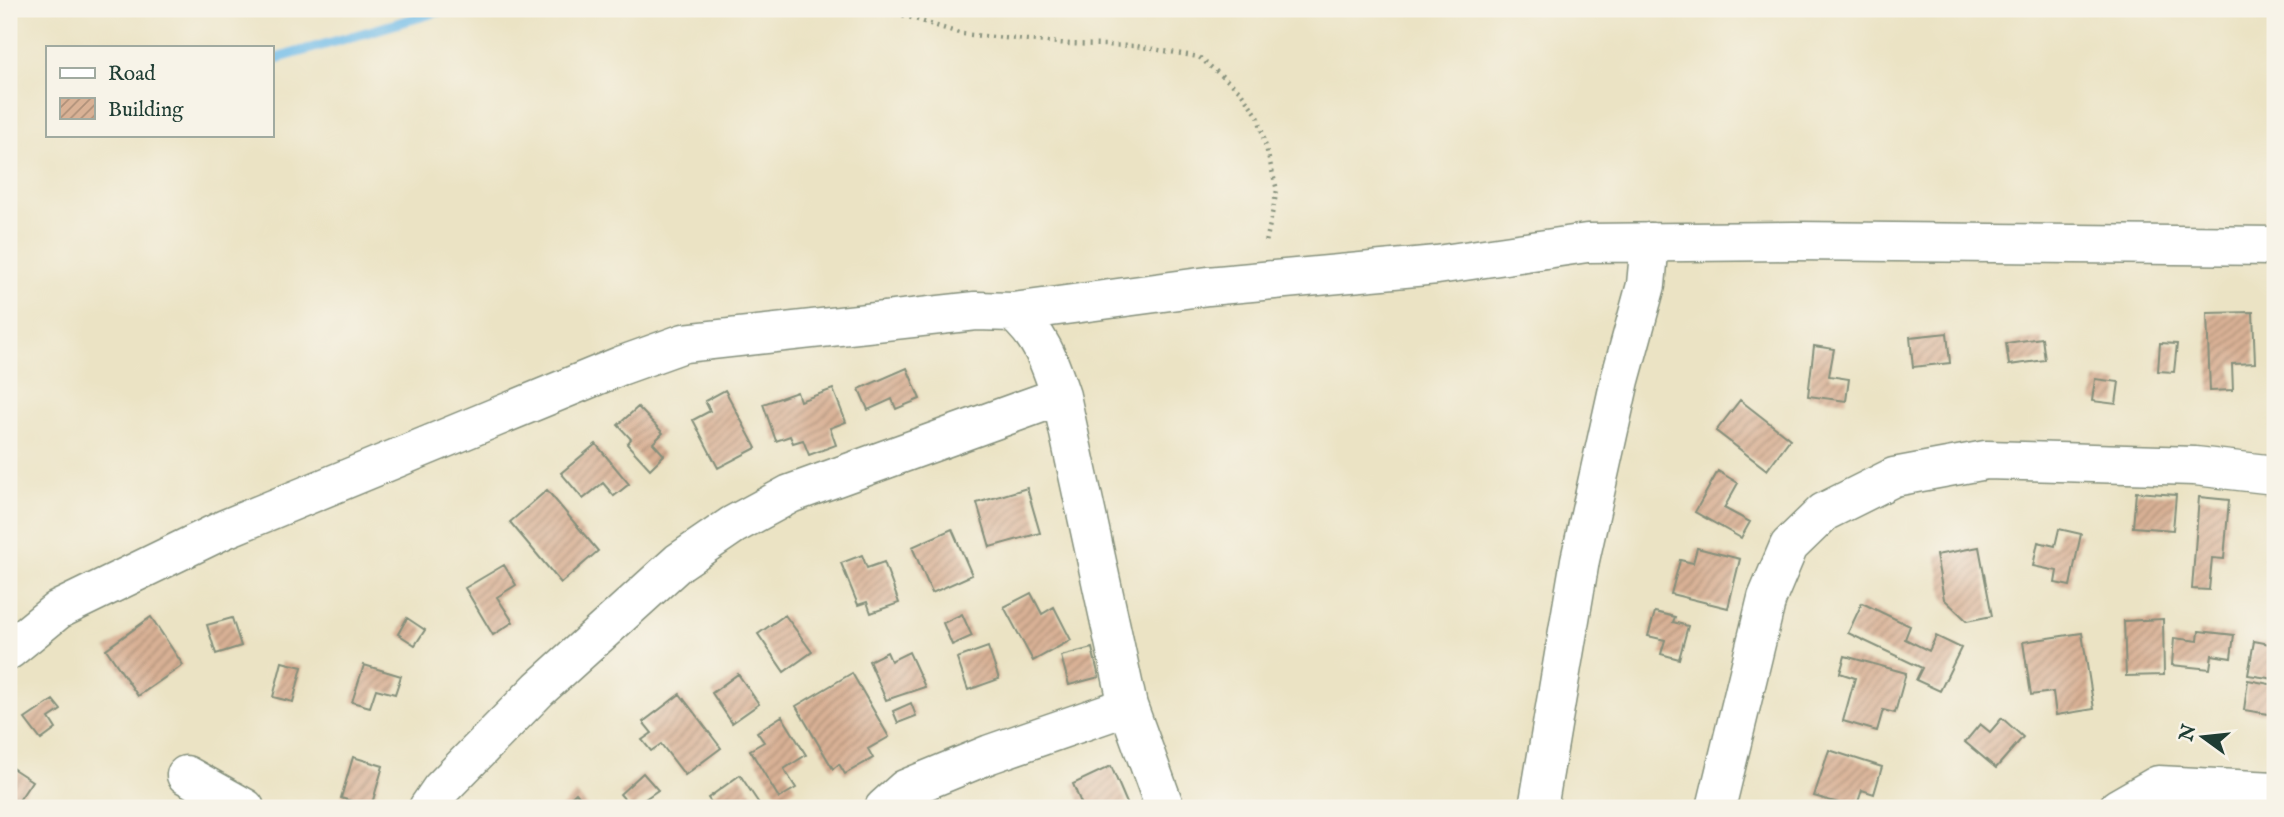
<svg xmlns="http://www.w3.org/2000/svg" width="2284" height="817" viewBox="0 0 2284 817" font-family="'IM FELL English',serif">
<style>
.lines{fill:none;stroke-linecap:round;stroke-linejoin:round}
.stream{stroke:#6fbce9;stroke-width:10}
.building{fill:url(#building-hatch)}
.street-casing{stroke:#85907c;stroke-width:41}
.path{stroke:#85907c;stroke-width:4.5;stroke-dasharray:2 5;stroke-linecap:butt}
.street{stroke:#fff;stroke-width:38}
</style>
<defs>
<pattern id="building-hatch" width="6" height="6" patternUnits="userSpaceOnUse" patternTransform="scale(1.75)"><rect width="6" height="6" fill="#d9b195"/><path d="M-1 1l2-2M0 6l6-6M5 7l2-2" fill="none" stroke="#af917a"/></pattern>
</defs>
<rect width="100%" height="100%" fill="#f7f3e8"/>
<filter id="ink" filterUnits="userSpaceOnUse"><feTurbulence type="fractalNoise" baseFrequency=".0143" numOctaves="2"/><feDisplacementMap in="SourceGraphic" scale="14" xChannelSelector="R" yChannelSelector="G"/><feConvolveMatrix kernelMatrix="1 2 1 2 8 2 1 2 1" color-interpolation-filters="sRGB"/></filter>
<filter id="wash" filterUnits="userSpaceOnUse"><feTurbulence type="fractalNoise" baseFrequency=".00686" numOctaves="4" result="noise"/><feDisplacementMap in="SourceGraphic" scale="28" xChannelSelector="R" yChannelSelector="G"/><feGaussianBlur stdDeviation="1.57" result="paint"/><feColorMatrix in="noise" values="0 0 0 0 0 0 0 0 0 0 0 0 0 0 0 0 0 1.4 0 .05"/><feComposite in="paint" operator="in"/></filter>
<g filter="url(#wash)">
<rect width="100%" height="100%" fill="#ebe3c4"/>
<g class="lines">
<path class="stream" d="M271 60 447 9"/>
</g>
<g id="blocks">
<path class="building" d="M2253 312 2255 363 2232 364 2233 390 2210 391 2207 313Z
M1947 333 1950 363 1913 367 1910 337Z
M2042 338 2045 360 2009 365 2006 343Z
M2160 343 2177 344 2174 372 2158 371Z
M1814 346 1834 349 1829 376 1849 379 1846 401 1808 396Z
M907 368 920 399 896 409 892 399 868 410 859 389Z
M2095 379 2119 382 2116 404 2092 401Z
M833 389 846 422 830 428 836 445 809 455 803 440 793 443 790 436 776 441 763 404 797 392 800 401Z
M725 390 756 448 718 468 693 420 710 411 705 401Z
M1740 400 1790 439 1767 470 1716 431Z
M638 407 663 433 653 443 664 455 650 469 627 444 631 439 618 425Z
M596 444 629 484 614 496 603 483 583 499 561 473Z
M1718 471 1738 483 1724 508 1750 522 1741 538 1695 512Z
M1027 488 1040 533 990 547 977 503Z
M547 490 598 551 561 583 510 522Z
M2136 492 2176 495 2173 530 2133 527Z
M2199 497 2229 500 2224 559 2212 558 2209 590 2192 589Z
M952 529 972 575 932 593 912 547Z
M2059 529 2081 534 2070 586 2055 583 2057 571 2033 566 2038 542 2055 546Z
M2270 537 2275 538V567L2266 566Z
M1979 547 1992 616 1967 621 1944 599 1936 555Z
M1697 548 1740 559 1728 608 1671 594 1680 560 1693 563Z
M862 555 867 568 884 562 899 603 871 613 867 602 858 605 841 563Z
M504 565 516 585 497 597 513 622 493 635 465 588Z
M1031 593 1042 614 1054 607 1071 640 1033 661 1004 607Z
M1862 603 1910 626 1905 639 1929 651 1936 636 1961 648 1940 691 1916 680 1922 668 1848 633Z
M1655 612 1675 617 1673 622 1688 626 1679 659 1661 654 1665 640 1648 636Z
M962 614 972 636 952 645 943 623Z
M785 615 812 652 784 672 758 634Z
M151 617 183 665 138 696 106 649Z
M232 618 241 646 216 654 207 625Z
M407 618 425 630 415 645 398 634Z
M2163 619 2164 675 2126 676 2124 621Z
M2199 631 2234 635 2231 658 2212 655 2210 669 2172 665 2174 638 2198 641Z
M2082 633 2094 709 2056 715 2053 692 2031 695 2023 642Z
M2254 641 2275 645V679L2248 675Z
M988 647 999 679 968 690 957 658Z
M1092 648 1099 677 1069 685 1061 656Z
M887 652 891 661 909 652 925 687 886 700 869 661Z
M1845 656 1906 673 1895 713 1883 710 1877 731 1843 721 1855 678 1840 673Z
M282 662 302 667 293 702 273 697Z
M364 665 401 676 395 694 376 689 370 707 352 702Z
M852 673 889 737 868 749 873 758 845 774 839 764 833 769 796 706Z
M738 674 759 704 732 723 712 693Z
M2248 680 2275 685V715L2244 710Z
M680 694 721 748 685 775 661 744 651 751 642 740 652 733 643 722Z
M53 700 61 710 49 718 56 729 41 740 25 719Z
M911 703 916 716 898 723 893 711Z
M782 716 806 755 784 769 796 788 779 798 750 750 764 742 757 732Z
M2002 718 2023 737 1996 768 1965 742 1980 724 1990 732Z
M1829 750 1882 767 1874 794 1862 790 1856 808 1814 796Z
M353 757 383 766 371 807 341 798Z
M9 766 32 781 14 808H9Z
M1111 766 1129 808H1083L1073 784Z
M643 773 658 790 632 808 620 794Z
M740 775 762 808H715L708 798Z
M576 793 589 808H560Z"/>
</g>
</g>
<g filter="url(#ink)">
<use href="#blocks" fill-opacity="0" stroke="#85907c" stroke-width="2"/>
<g class="lines">
<g class="street-casing">
<path id="street" d="M1013 312C1041 335 1050 363 1061 396L1128 706 1165 808
M9 650 58 610 225 529 620 366 684 343 976 311 1013 312 1208 286 1437 265 1587 243 1795 241 2275 246
M186 775 245 808
M428 808 441 789 539 689 679 562 733 525 790 494 1061 396
M884 808 905 789 990 754 1128 706
M1538 808 1580 560 1620 380 1646 285 1650 242
M1716 808 1767 598 1789 546 1824 512 1894 477 1986 460 2195 466 2275 475
M2118 808 2158 785 2275 791"/>
</g>
<path class="path" d="M883 9 962 34 1070 44 1136 46 1199 57 1240 91 1258 116 1277 190 1266 243"/>
<use href="#street" class="street"/>
</g>
</g>
<rect width="2284" height="817" fill="none" stroke="#f7f3e8" stroke-width="35"/>
<rect x="46" y="46" width="228" height="91" fill="#f7f3e8" stroke="#a1aaa0" stroke-width="2"/>
<rect x="60" y="68" width="35" height="10" fill="#ffffff" stroke="#a1aaa0" stroke-width="2"/>
<text x="108" y="80" font-size="21" fill="#1f3d34">Road</text>
<rect x="60" y="98" width="35" height="21" fill="url(#building-hatch)" stroke="#a1aaa0" stroke-width="2"/>
<text x="108" y="116" font-size="21" fill="#1f3d34">Building</text>
<g transform="translate(2203 737) rotate(285)" stroke="#f7f3e8" stroke-width="5" paint-order="stroke">
<path d="M0-5L12 26L0 18L-12 26Z" fill="#1f3d34"/>
<text y="-10" font-size="19" font-weight="bold" text-anchor="middle" fill="#1f3d34">N</text>
</g>
</svg>
